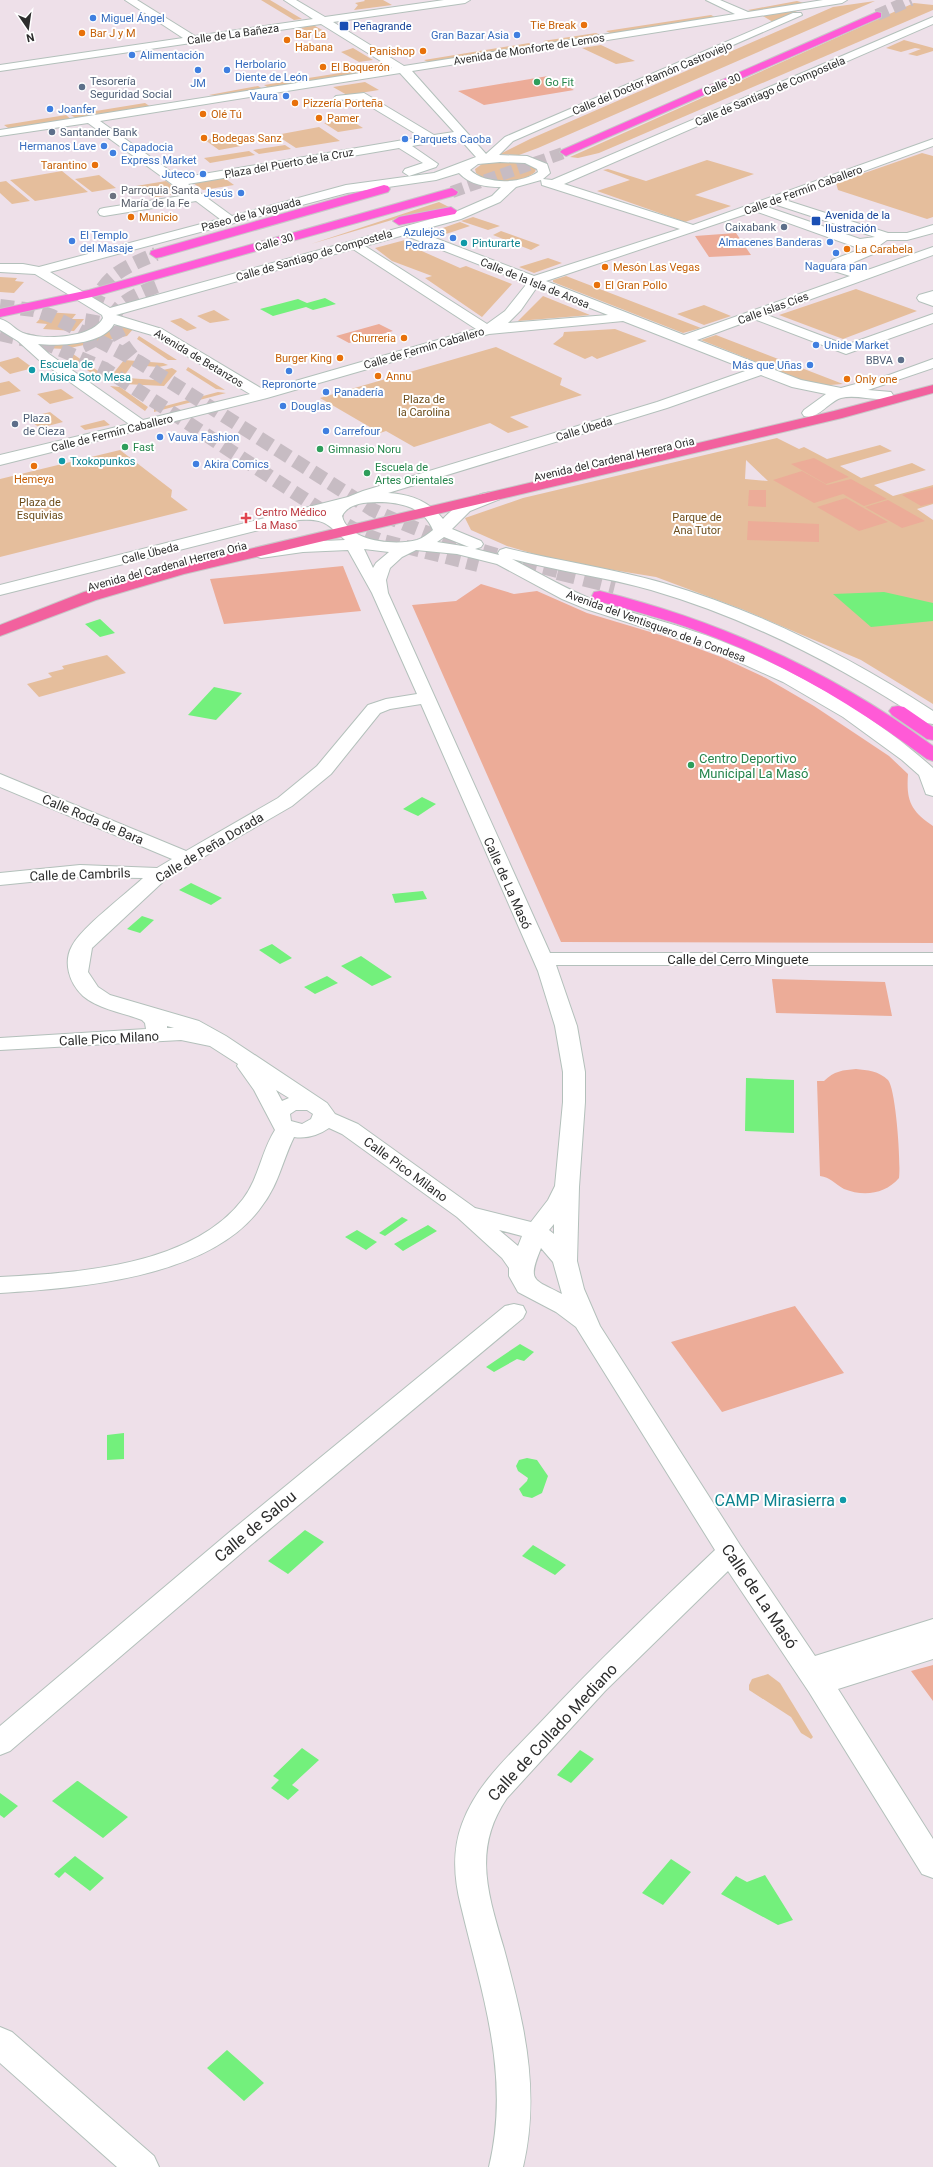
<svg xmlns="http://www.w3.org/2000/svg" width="933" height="2167" viewBox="0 0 933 2167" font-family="Roboto,sans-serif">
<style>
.green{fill:#e5be9c;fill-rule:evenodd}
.pitch{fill:#ecac98}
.water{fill:#73f07c}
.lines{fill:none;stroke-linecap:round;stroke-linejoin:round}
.highway-tunnel-far2{stroke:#c7bcc3;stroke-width:12;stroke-dasharray:12 5.5;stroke-linecap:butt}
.highway-tunnel-far1{stroke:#c7bcc3;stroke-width:14;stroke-dasharray:14 7;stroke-linecap:butt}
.highway-tunnel{stroke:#c7bcc3;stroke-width:18;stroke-dasharray:18 9;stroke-linecap:butt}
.minor-casing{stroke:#b3c0bb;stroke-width:2}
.major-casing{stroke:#c8c8c8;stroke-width:2}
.highway-casing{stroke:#c8c8c8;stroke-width:2}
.minor{fill:#fff;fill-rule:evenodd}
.major{fill:#f2619e;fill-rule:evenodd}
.highway{fill:#ff5ad7;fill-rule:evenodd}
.shop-dot{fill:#3f7fe0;stroke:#fff;stroke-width:1.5}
.food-dot{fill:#e8710a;stroke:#fff;stroke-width:1.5}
.transit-dot{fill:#1a4fb4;stroke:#fff;stroke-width:1.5}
.leisure-dot{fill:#2e9e5b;stroke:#fff;stroke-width:1.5}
.service-dot{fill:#5c6f8a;stroke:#fff;stroke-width:1.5}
.worship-dot{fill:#6b7280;stroke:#fff;stroke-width:1.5}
.culture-dot{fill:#0f9aa8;stroke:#fff;stroke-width:1.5}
.health-dot{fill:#e0444e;stroke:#fff;stroke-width:1.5}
.labels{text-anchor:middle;stroke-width:4;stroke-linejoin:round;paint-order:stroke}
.far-shop-label{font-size:11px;fill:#366cbe;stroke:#fff;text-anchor:start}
.far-food-label{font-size:11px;fill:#c56008;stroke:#fff;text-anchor:start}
.far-transit-label{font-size:11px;fill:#164399;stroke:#fff;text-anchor:start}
.far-street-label{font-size:11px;fill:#2d2d2d;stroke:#fff}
.far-service-label{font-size:11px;fill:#4e5e75;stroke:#fff;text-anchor:start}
.far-leisure-label{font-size:11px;fill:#27864d;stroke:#fff;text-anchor:start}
.far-worship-label{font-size:11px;fill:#5b616d;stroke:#fff;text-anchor:start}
.far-culture-label{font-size:11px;fill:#0d838f;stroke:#fff;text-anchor:start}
.far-park-label{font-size:11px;fill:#6c4c1a;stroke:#fff}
.far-health-label{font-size:11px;fill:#be3a42;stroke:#fff;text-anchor:start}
.leisure-label{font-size:13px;fill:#27864d;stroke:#fff;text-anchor:start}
.street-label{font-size:13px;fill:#2d2d2d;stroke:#fff}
.near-culture-label{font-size:16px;fill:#0d838f;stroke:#fff;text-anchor:end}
.near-street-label{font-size:16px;fill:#2d2d2d;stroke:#fff}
</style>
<rect width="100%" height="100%" fill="#eee0e9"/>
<path class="green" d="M261 0H270L302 19 294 20Z
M364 0H383L392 5 354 10 358 5 355 3 365 1Z
M797 1 804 3 754 12 748 10Z
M875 1 538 148 519 155 500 154 530 139 833 7Z
M914 3 933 5V10L599 153 578 158 570 157Z
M791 10 797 11 773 22 761 15Z
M711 15 717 18 612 34 606 31Z
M309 26H315L324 31 315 32 329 39 322 40 301 28Z
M596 33 603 36 550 44 543 41Z
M904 40 933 48V51L917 56 908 54 921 49 915 48 901 52 886 48Z
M529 43 535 47 430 63 424 60Z
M601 45 635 61 616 64 582 48Z
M353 48 373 60 359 62 341 52Z
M359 70 365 73 269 88 264 85Z
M365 82 379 90 347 95 333 87Z
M258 86 263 89 217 96 209 95Z
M145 103 151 107 77 119 71 115Z
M66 115 72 120 11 130 4 125Z
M349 119 363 128 338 132 324 123Z
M319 127 340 141 296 148 276 135Z
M228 136 241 146 219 150 205 140Z
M285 145 291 149 259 154 253 150Z
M249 151 255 155 210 163 204 158Z
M922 153 933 156V217L927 219 838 190 836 183Z
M509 160 527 163 536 169 535 172C521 184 490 184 476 173L475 169 482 164Z
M707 160 754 174 695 195 731 206 685 222 597 191 630 180 603 170 608 169 646 181Z
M62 171 88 192 35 201 10 180Z
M99 175 116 188 92 192 75 179Z
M223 177 234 185 203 190 193 183Z
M6 181 30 201 12 204 0 193V182Z
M166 181 182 193 152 198 136 186Z
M439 202 453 209 402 217 311 244Z
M473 217 500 226 488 230 461 221Z
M460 222 470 226 440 236 431 232Z
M501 231 540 245 531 250 493 235Z
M405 240 425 245 415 248 460 268 466 266 512 284 482 317 425 278 432 276 392 261 375 248Z
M548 258 562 263 534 273 519 267Z
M566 276 701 328 683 333 553 282V280Z
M0 277 17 278 15 281 24 282 14 293 0 292Z
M856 289 917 311 843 339 779 315Z
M543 296 590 315 518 321Z
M704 305 731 316 704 325 677 314Z
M214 310 230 320 210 323 197 316Z
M46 312 76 314 72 319H84L74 331 43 329 47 324 36 323Z
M181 318 197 328 187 331 170 321Z
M119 325 134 328 127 336 65 349 43 348V345L97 337Z
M615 329 647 341 597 359 592 356 585 359 553 344 563 336 564 332Z
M716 335 843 384 817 386 701 340Z
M139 336 177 360H168L137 339Z
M496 347 562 378 560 385 582 395 510 417 529 427 508 433 490 423 414 447 386 431 380 433 320 398Z
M73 354 104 375 101 380 66 355Z
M18 357 33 368 10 374 0 366V362Z
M124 360 163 363 168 365 159 367 132 365 124 376 115 378 112 375Z
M188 367 225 390 216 389 186 370Z
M172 368 177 371 164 386 124 384 119 380 128 378 155 380 163 370Z
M9 381 21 391 0 396V383Z
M110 386 120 387 148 407 145 411Z
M61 389 74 398 50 404 37 394Z
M218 392 226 393 154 412V409Z
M50 412 63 422 40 428 26 418Z
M104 420 110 425 85 430 80 426Z
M777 438 799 449 804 447 827 459 880 445 892 451 840 466 861 478 912 463 926 470 874 485 893 496 933 485V504L917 509 933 520V704L861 660 744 610 656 577 558 561 507 546 471 530 465 518 523 498ZM746 461V460L768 481 745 479Z
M120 450 172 490 171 497 188 510 0 557V479Z
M107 655 126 673 39 697 27 684 52 677 48 673 64 669 62 666Z
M768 1674 780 1683 813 1737 811 1739 801 1733 791 1717 749 1690V1685L752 1679Z"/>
<path class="pitch" d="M548 76 574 90 484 105 458 91Z
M736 233 751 255 709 257 695 236Z
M379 324 393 331 349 343 336 336Z
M814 458 849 477 826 484 791 464Z
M802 471 827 485 851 479 887 499 864 506 843 494 814 503 773 480Z
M933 487V503L921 506 902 495Z
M749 490H766V507L748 506Z
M846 498 888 522 859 531 817 507Z
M888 500 925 521 902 528 865 507Z
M748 521 819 524V542L747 540Z
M343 566 361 611 224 624 210 579Z
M481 584 514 594 537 591 587 613 667 637 721 657 766 678 814 706 889 756 908 774C906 801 911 811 933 826V943L561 942 412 605 456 601Z
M772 979 885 982 892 1016 776 1013Z
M856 1069C867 1070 879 1071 888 1080 896 1089 901 1164 899 1178 885 1194 864 1197 844 1189 835 1184 830 1177 820 1176L817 1081H824C834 1071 843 1070 856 1069Z
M795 1306 844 1373 722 1412 671 1342Z
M933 1665V1701L911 1671Z"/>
<path class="water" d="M325 298 336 304 313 310 306 307 273 316 260 309 298 299 307 303Z
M884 592 933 603V621L871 627 833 594Z
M100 619 115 633 100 637 85 624Z
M214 687 242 693 216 720 188 715Z
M422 797 436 804 418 816 403 809Z
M191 883 222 898 211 905 179 890Z
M423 891 427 899 395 903 392 894Z
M142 916 154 920 140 933 127 929Z
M272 944 292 958 280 964 259 950Z
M361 956 392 977 372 986 341 966Z
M327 976 338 983 315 994 304 987Z
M746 1078 794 1080V1133L745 1131Z
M402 1217 408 1220 385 1236 379 1233Z
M428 1225 437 1231 403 1251 394 1244Z
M357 1230 377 1242 366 1250 345 1237Z
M520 1344 534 1352 524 1361 517 1359 494 1372 486 1367Z
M124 1433V1459L107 1460V1435Z
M527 1458 537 1460 548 1476 542 1493 532 1498 523 1496 519 1489 527 1481 528 1478 518 1471 516 1466 519 1460Z
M305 1530 324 1542 288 1574 268 1561Z
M533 1545 566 1565 555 1575 522 1556Z
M302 1748 319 1760 292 1785 299 1790 288 1800 271 1788 279 1780 273 1776Z
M580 1750 594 1759 571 1783 557 1775Z
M77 1781H78L128 1817 103 1838 52 1801Z
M0 1793 18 1806 4 1818 0 1815Z
M75 1856 104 1878 90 1891 65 1872 59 1878 54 1874Z
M671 1859 691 1872 663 1905 642 1893Z
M765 1875 793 1920 778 1925 721 1894 736 1876 747 1882Z
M227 2050 264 2083 244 2101 207 2068Z"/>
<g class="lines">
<path class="highway-tunnel-far2" d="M877 15 911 0
M452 192 566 152"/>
<path class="highway-tunnel-far1" d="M0 306 34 310 52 316 139 362 373 510C434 539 497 556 562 572
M0 334 52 346 105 369 329 515 361 533 379 540 478 565
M92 349 90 345C93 288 103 275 156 254
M132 356C96 312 119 301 162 284"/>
<path class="highway-tunnel" d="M558 571 615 585"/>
<g class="minor-casing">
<path id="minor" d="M125 0H137L195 36 313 19 284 0H296L325 17 444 0H470L465 3 333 22 404 66 735 14 706 0H720L748 12 823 0H847L842 3 412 71 486 154 505 137 793 13H801L802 15 513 141 499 155 527 156 547 164 550 173 543 179 552 180 933 17V24L564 184 693 225 933 139V146L785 200 888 233H907L933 225V233L907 240H887L880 245 873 246 874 251 873 254 845 266 862 272 933 247V255L767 315 846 345 933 314V323L846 354 754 319 697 340 801 380 841 388 889 375 933 359V368L868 390 891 392 893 395 891 398C875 402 857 394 841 398 828 402 818 420 804 416L802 413 804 410 826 394 792 387 761 375 667 408 388 493C410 494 429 501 443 519 454 506 483 488 500 493L503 496 500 499 470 511 452 529 481 541 483 544 481 547 475 549 499 555 498 553 500 550 506 548C558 561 611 568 663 583 759 611 849 656 933 711V724L927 723C841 666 750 619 651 590 606 577 558 571 512 559 541 574 569 591 599 602 639 616 681 625 721 641 797 671 872 713 933 768V796L926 794 919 775 902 760 843 717 783 682 708 648 586 609 562 599 497 564 457 554 416 550 402 557 390 568 386 580 388 593 550 953H933V965H556L577 1026 585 1072V1102L579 1187 577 1261 584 1289 600 1326 740 1545 815 1656 933 1619V1659L838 1689 933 1839V1878L922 1874 809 1692 728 1571 605 1691 507 1798C472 1849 488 1894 504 1949 511 1975 518 2002 523 2028 532 2075 534 2120 523 2167H489C511 2076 482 1994 461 1906 454 1879 452 1851 462 1824 477 1783 510 1755 539 1724 595 1664 655 1607 715 1550L576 1327 556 1312 518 1292 509 1276V1268L502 1258 457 1217 342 1134 329 1128C319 1135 306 1139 294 1137 281 1164 279 1185 259 1210 207 1278 79 1288 0 1293V1277C77 1273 192 1266 243 1199 259 1178 261 1152 275 1130L254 1090 237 1066 238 1064 210 1046 181 1040 0 1050V1038L146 1029 145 1023 142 1020C124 1013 98 1009 83 996 69 983 63 962 72 946 82 927 126 894 143 878L80 877 0 885V873L80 865 157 868 172 859 0 787V774L186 851 278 798 317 766 368 705 386 699 417 694 372 593 348 550 303 552 261 558 255 556 253 553 255 550 261 548 303 542 345 540C328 524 324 518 299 520L0 595V585L348 497 363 491 657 402 748 370 623 321 489 334 267 398 0 465V455L129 424 39 360 18 341 0 330V319C10 321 16 332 26 334 46 340 93 338 103 318L102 315 35 274 0 272V264H23L39 267 220 219 196 201 104 216 100 215 98 212 100 209 104 208 187 195 88 123 0 136V130L392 68 321 24 0 71V65L183 38ZM400 73 454 132 434 135 364 93 336 96 334 98 336 100 358 99 421 137 180 178 100 121ZM459 138 476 157 434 173 346 185 232 216 188 184 399 148 423 163 405 169 403 172 409 176 436 167 438 164 412 146ZM500 162 525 163 537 169 538 172C521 184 486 185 470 170L478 164ZM459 173C470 185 486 187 501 187L492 196 453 213 110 308 50 272 347 193 436 180ZM541 180 542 185 680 229 534 276 417 231 461 219 500 202 516 187ZM774 204 875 237 860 239 767 207ZM755 211 861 249 832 260 831 263 834 271 850 276 684 335 546 281ZM404 235 526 283 525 286 505 311 487 324 365 246ZM353 249 476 329 264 390 162 329 116 315ZM537 287 608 315 508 323 521 310ZM114 324 152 335 250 394 143 420 49 354 38 344C59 346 103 345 114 324ZM382 502C403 503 424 508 433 530 428 534 423 538 417 540 396 546 348 542 342 516 349 502 368 502 382 502ZM444 537 469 547 437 542ZM364 549 389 552 376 563 373 568ZM421 704 538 971 555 1026 563 1072V1102L555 1186 548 1200 531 1222 475 1208 358 1124 335 1114 327 1103 226 1036 199 1021 110 995 98 987 88 972 92 948 167 878 292 806 331 774 380 713 390 709ZM167 1026 174 1028H167ZM276 1090 289 1098 282 1101ZM296 1110H307L313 1114 311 1119 302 1124 291 1121 290 1114ZM554 1224V1234L549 1230ZM499 1230 522 1236 518 1246ZM541 1248 553 1262 562 1294C533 1279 527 1282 541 1248Z
M933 291V306L919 301 917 298 919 295Z
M514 1304 523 1306 526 1312 523 1318 252 1544 10 1751 0 1755V1726L232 1530 505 1306Z
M0 2027 12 2032 154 2156 159 2167H117L0 2063Z"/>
</g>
<g class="major-casing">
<path id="major" d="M933 385V393L842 418 184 574 96 600 0 636V625L84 592 173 567 834 411Z"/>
</g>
<g class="highway-casing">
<path id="highway" d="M877 12 881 13V17L570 154 566 156 560 152 562 150Z
M384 185 388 186 390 189 388 192 161 257 156 258 150 254 151 251Z
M452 188 458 192 456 195 96 296 0 317V309L89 290Z
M451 207 457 211 455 214 399 225 393 221 399 217Z
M600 591C721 621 833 672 933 746V761L927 759C861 710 792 668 716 638 676 622 635 611 594 600L592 596 594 592Z
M898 706 904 707 933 727V740L927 739 892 715 889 711 892 707Z"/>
</g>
<use href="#minor" class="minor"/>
<use href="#major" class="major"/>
<use href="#highway" class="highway"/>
</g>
<g class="shop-dot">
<circle cx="93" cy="18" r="4"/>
<circle cx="517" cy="35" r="4"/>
<circle cx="132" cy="55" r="4"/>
<circle cx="198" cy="70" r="4"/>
<circle cx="227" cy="70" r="4"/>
<circle cx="286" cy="96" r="4"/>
<circle cx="50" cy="109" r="4"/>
<circle cx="405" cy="139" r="4"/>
<circle cx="104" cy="146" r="4"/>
<circle cx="113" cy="153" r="4"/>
<circle cx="203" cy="174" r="4"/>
<circle cx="241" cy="193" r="4"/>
<circle cx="453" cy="238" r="4"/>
<circle cx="72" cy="241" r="4"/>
<circle cx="830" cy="242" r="4"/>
<circle cx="836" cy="253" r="4"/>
<circle cx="816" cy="345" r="4"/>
<circle cx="810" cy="365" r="4"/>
<circle cx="289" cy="371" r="4"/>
<circle cx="326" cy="392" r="4"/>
<circle cx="283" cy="406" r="4"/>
<circle cx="326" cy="431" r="4"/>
<circle cx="160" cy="437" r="4"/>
<circle cx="196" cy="464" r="4"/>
</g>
<g class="food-dot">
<circle cx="584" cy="25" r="4"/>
<circle cx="82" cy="33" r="4"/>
<circle cx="287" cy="40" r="4"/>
<circle cx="423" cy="51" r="4"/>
<circle cx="323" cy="67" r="4"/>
<circle cx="295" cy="103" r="4"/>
<circle cx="203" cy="114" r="4"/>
<circle cx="319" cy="118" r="4"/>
<circle cx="204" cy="138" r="4"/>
<circle cx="95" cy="165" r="4"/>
<circle cx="131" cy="217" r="4"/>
<circle cx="847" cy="249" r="4"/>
<circle cx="605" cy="267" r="4"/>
<circle cx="597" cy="285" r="4"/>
<circle cx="404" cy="338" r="4"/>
<circle cx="340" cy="358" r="4"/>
<circle cx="378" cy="376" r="4"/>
<circle cx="847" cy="379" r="4"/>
<circle cx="34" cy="466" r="4"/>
</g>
<g class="transit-dot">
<rect x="339" y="21" width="10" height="10" rx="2"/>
<rect x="811" y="216" width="10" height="10" rx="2"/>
</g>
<g class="leisure-dot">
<circle cx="537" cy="82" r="4"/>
<circle cx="125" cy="447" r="4"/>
<circle cx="320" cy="449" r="4"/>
<circle cx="367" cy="473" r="4"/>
<circle cx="691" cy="765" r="4"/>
</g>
<g class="service-dot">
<circle cx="82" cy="87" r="4"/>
<circle cx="52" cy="132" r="4"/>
<circle cx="784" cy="227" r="4"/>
<circle cx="901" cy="360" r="4"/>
<circle cx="15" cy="424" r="4"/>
</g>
<circle class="worship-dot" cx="113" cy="196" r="4"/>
<g class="culture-dot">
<circle cx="464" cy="243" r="4"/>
<circle cx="32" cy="370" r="4"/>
<circle cx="62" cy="461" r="4"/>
<circle cx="843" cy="1500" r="4"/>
</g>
<path class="health-dot" d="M244 512h4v4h4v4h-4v4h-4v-4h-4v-4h4z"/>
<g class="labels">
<g class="far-shop-label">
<text x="101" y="22">Miguel Ángel</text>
<text x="509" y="39" text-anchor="end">Gran Bazar Asia</text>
<text x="140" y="59">Alimentación</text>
<text x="235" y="68">Herbolario<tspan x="235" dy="13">Diente de León</tspan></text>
<text x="198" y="87" text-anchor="middle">JM</text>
<text x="278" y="100" text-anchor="end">Vaura</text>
<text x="58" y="113">Joanfer</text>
<text x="413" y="143">Parquets Caoba</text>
<text x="96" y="150" text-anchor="end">Hermanos Lave</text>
<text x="121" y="151">Capadocia<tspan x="121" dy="13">Express Market</tspan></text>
<text x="195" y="178" text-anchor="end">Juteco</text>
<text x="233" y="197" text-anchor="end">Jesús</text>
<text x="445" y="236" text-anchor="end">Azulejos<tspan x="445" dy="13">Pedraza</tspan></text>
<text x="80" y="239">El Templo<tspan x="80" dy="13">del Masaje</tspan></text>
<text x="822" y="246" text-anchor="end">Almacenes Banderas</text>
<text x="836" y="270" text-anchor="middle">Naguara pan</text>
<text x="824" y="349">Unide Market</text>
<text x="802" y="369" text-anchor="end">Más que Uñas</text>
<text x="289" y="388" text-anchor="middle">Repronorte</text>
<text x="334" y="396">Panadería</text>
<text x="291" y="410">Douglas</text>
<text x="334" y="435">Carrefour</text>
<text x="168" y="441">Vauva Fashion</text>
<text x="204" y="468">Akira Comics</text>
</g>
<g class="far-food-label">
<text x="576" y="29" text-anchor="end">Tie Break</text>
<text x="90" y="37">Bar J y M</text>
<text x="295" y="38">Bar La<tspan x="295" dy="13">Habana</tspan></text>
<text x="415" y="55" text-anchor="end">Panishop</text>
<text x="331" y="71">El Boquerón</text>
<text x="303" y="107">Pizzería Porteña</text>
<text x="211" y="118">Olé Tú</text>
<text x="327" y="122">Pamer</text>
<text x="212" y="142">Bodegas Sanz</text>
<text x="87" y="169" text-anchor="end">Tarantino</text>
<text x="139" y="221">Municio</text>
<text x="855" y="253">La Carabela</text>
<text x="613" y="271">Mesón Las Vegas</text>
<text x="605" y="289">El Gran Pollo</text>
<text x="396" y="342" text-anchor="end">Churreria</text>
<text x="332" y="362" text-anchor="end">Burger King</text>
<text x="386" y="380">Annu</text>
<text x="855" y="383">Only one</text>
<text x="34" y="483" text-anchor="middle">Hemeya</text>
</g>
<g class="far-transit-label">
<text x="353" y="30">Peñagrande</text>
<text x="825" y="219">Avenida de la<tspan x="825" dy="13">Ilustración</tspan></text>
</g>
<g class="far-street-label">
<text transform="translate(233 34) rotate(-8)" y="4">Calle de La Bañeza</text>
<text transform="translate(529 49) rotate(-9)" y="4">Avenida de Monforte de Lemos</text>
<text transform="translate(652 78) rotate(-23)" y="4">Calle del Doctor Ramón Castroviejo</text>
<text transform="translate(722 84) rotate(-24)" y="4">Calle 30</text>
<text transform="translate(770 91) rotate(-23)" y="4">Calle de Santiago de Compostela</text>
<text transform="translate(289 163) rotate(-10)" y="4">Plaza del Puerto de la Cruz</text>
<text transform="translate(803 190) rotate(-20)" y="4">Calle de Fermín Caballero</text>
<text transform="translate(251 214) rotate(-15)" y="4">Paseo de la Vaguada</text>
<text transform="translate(274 242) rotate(-16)" y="4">Calle 30</text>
<text transform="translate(314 255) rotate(-16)" y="4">Calle de Santiago de Compostela</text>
<text transform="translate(535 283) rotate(22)" y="4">Calle de la Isla de Arosa</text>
<text transform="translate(773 308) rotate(-20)" y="4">Calle Islas Cíes</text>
<text transform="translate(424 348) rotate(-16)" y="4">Calle de Fermín Caballero</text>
<text transform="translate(199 358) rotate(31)" y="4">Avenida de Betanzos</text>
<text transform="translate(584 429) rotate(-17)" y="4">Calle Úbeda</text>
<text transform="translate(112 433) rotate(-14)" y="4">Calle de Fermín Caballero</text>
<text transform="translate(614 459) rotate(-13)" y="4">Avenida del Cardenal Herrera Oria</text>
<text transform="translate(150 553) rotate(-14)" y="4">Calle Úbeda</text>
<text transform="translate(167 566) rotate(-15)" y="4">Avenida del Cardenal Herrera Oria</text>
<text transform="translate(656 626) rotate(20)" y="4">Avenida del Ventisquero de la Condesa</text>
</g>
<g class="far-service-label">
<text x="90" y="85">Tesorería<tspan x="90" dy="13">Seguridad Social</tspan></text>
<text x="60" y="136">Santander Bank</text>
<text x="776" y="231" text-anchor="end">Caixabank</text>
<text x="893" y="364" text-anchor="end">BBVA</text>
<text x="23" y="422">Plaza<tspan x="23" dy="13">de Cieza</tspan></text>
</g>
<g class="far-leisure-label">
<text x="545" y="86">Go Fit</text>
<text x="133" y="451">Fast</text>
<text x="328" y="453">Gimnasio Noru</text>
<text x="375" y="471">Escuela de<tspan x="375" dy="13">Artes Orientales</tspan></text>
</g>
<g class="far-worship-label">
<text x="121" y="194">Parroquia Santa<tspan x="121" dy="13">María de la Fe</tspan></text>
</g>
<g class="far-culture-label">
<text x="472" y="247">Pinturarte</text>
<text x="40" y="368">Escuela de<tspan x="40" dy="13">Música Soto Mesa</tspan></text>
<text x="70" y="465">Txokopunkos</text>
</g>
<g class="far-park-label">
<text x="424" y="403">Plaza de<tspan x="424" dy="13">la Carolina</tspan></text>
<text x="40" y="506">Plaza de<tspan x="40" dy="13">Esquivias</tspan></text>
<text x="697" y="521">Parque de<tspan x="697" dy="13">Ana Tutor</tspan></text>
</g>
<g class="far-health-label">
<text x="255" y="516">Centro Médico<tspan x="255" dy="13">La Maso</tspan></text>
</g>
<g class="leisure-label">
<text x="699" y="763">Centro Deportivo<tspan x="699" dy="15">Municipal La Masó</tspan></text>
</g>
<g class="street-label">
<text transform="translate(93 819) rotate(23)" y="5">Calle Roda de Bara</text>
<text transform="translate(209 847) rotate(-31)" y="5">Calle de Peña Dorada</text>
<text transform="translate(80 874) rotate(-2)" y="5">Calle de Cambrils</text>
<text transform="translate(508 883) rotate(66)" y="5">Calle de La Masó</text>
<text x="738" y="964">Calle del Cerro Minguete</text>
<text transform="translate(109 1038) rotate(-3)" y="5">Calle Pico Milano</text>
<text transform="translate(406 1169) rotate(36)" y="5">Calle Pico Milano</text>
</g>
<g class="near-culture-label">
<text x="835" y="1506">CAMP Mirasierra</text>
</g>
<g class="near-street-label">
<text transform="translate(255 1526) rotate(-40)" y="6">Calle de Salou</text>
<text transform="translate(760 1596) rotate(56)" y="6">Calle de La Masó</text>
<text transform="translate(552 1732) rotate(-47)" y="6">Calle de Collado Mediano</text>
</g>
</g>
<g transform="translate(28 28) rotate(167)" stroke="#ffffff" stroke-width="3" paint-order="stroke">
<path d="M0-3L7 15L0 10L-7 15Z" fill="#2d2d2d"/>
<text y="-6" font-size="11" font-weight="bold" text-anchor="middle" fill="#2d2d2d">N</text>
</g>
</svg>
